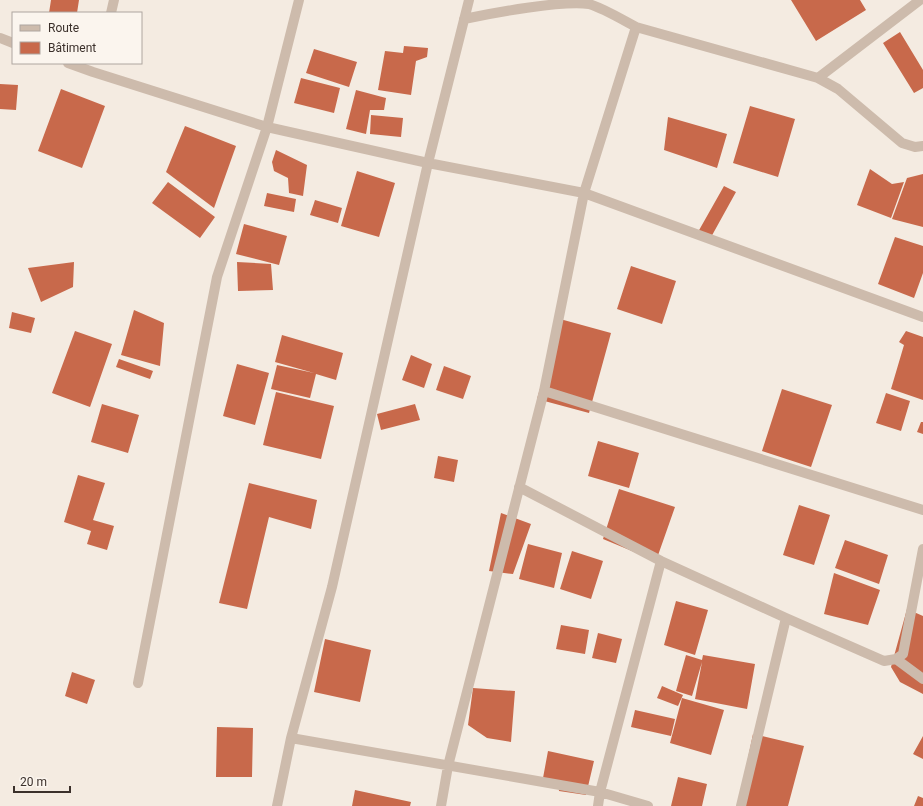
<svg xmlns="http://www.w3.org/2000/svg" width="923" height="806" viewBox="0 0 923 806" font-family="Roboto,sans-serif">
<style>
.building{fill:#c8694b}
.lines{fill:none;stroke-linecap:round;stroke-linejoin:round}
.street{stroke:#cdbbac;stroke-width:10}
</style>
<rect width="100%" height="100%" fill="#f4ebe1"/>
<path class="building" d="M51 0H79L77 13H49Z
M791 0H860L866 10 816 41Z
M900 32 923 70V88L914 93 883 43Z
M404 46 428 48 427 57 416 61 411 95 378 90 385 51 403 53Z
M314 49 357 62 349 87 306 73Z
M301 78 340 88 334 113 294 103Z
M0 84 18 85 16 110 0 109Z
M61 89 105 106 82 168 38 151Z
M356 90 386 98 384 110H370L366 134 346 129Z
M750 106 795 119 778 177 733 163Z
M371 115 403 118 401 137 370 134Z
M668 117 727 134 717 168 664 150Z
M185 126 236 146 214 208 166 172Z
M276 150 307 165 303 196 289 193 288 178 274 171 272 162Z
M870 169 892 184 904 182 891 218 857 205Z
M357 171 395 183 379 237 341 226Z
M923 174V227L892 219 907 178Z
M168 182 215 217 200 238 152 203Z
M724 186 736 192 710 239 698 232Z
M267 193 296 199 294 212 264 206Z
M315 200 342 208 338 223 310 215Z
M244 224 287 236 279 265 236 254Z
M895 237 923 246V273L914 298 878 284Z
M74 262 73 287 41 302 28 268Z
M237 262 271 264 273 290 238 291Z
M631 266 676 281 662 324 617 309Z
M134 310 164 323 160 366 121 355Z
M12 312 35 318 31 333 9 328Z
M560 319 611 333 589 413 537 399Z
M75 331 112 344 90 407 52 393Z
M906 331 923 337V400L891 389 904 345 899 342Z
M282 335 343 353 336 380 316 374 310 398 271 389 277 365 314 373 275 362Z
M411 355 432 364 424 388 402 380Z
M119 359 153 371 150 379 116 367Z
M237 364 269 373 255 425 223 416Z
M444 366 471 376 463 399 436 390Z
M782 389 832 405 811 467 762 451Z
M276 392 334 406 321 459 263 445Z
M886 393 910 401 901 431 876 423Z
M102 404 139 415 128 453 91 442Z
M415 404 420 420 381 430 377 414Z
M921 422H923V434L917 432Z
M598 441 639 453 629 488 588 476Z
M438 456 458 460 454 482 434 478Z
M78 475 105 483 93 520 114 526 107 550 87 544 91 531 64 522Z
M249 483 317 500 311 529 269 517 247 609 219 603Z
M619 489 675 507 656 561 603 539Z
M799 505 830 515 814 565 783 555Z
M501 513 531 524 513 574 489 571Z
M845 540 888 555 879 584 835 568Z
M528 544 562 553 554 588 519 579Z
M572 551 603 561 591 599 560 589Z
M834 573 880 590 868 625 824 614Z
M676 601 708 610 695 655 664 645Z
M907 609 923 616V694L900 682 891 667Z
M561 625 589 630 585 654 556 649Z
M598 633 622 639 616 663 592 658Z
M325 639 371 650 360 702 314 692Z
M686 655 702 660 703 655 755 664 747 709 695 699 702 662 692 696 676 691Z
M72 672 95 680 87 704 65 696Z
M662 686 683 695 678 706 657 698Z
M473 688 515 691 511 742 487 738 468 725Z
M682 698 724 710 711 755 670 743Z
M635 710 675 719 671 736 631 727Z
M217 727 253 728 252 777H216Z
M753 734 804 746 788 806H738Z
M923 736V759L913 754Z
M548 751 594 761 586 795 559 791 558 781 543 778Z
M678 777 707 784 702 806H671Z
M355 790 411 802 410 806H352Z
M918 796 923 798V806H914Z"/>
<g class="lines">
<path class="street" d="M111 13 114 0
M464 19C493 13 562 0 589 4 605 9 621 19 636 27
M0 38 13 43
M68 63 93 72 267 127 428 163 584 193 923 317
M818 78 920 0
M544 391 923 510
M519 487 661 561 786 618 884 661 896 659 903 654 923 549
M896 659 923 679
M138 683 217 277 267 127 299 0
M291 738 600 792 648 806
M277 806 291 738 332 587 428 163 469 0
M441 806 448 766 544 391 584 193 636 27 818 78 838 89 902 143 915 147 923 146
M598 806 600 792 661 561
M741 806 786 618"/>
</g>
<rect x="12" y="12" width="130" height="52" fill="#fbf5ee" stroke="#aea6a0"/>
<rect x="20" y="25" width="20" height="6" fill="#cdbbac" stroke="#aea6a0"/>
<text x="48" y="32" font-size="12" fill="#3b302b">Route</text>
<rect x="20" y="42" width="20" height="12" fill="#c8694b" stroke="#aea6a0"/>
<text x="48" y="52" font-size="12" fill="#3b302b">Bâtiment</text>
<path d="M14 786v6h56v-6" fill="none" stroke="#3b302b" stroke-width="2"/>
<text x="20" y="786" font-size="12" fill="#3b302b" stroke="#fbf5ee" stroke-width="3" paint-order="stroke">20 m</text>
</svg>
